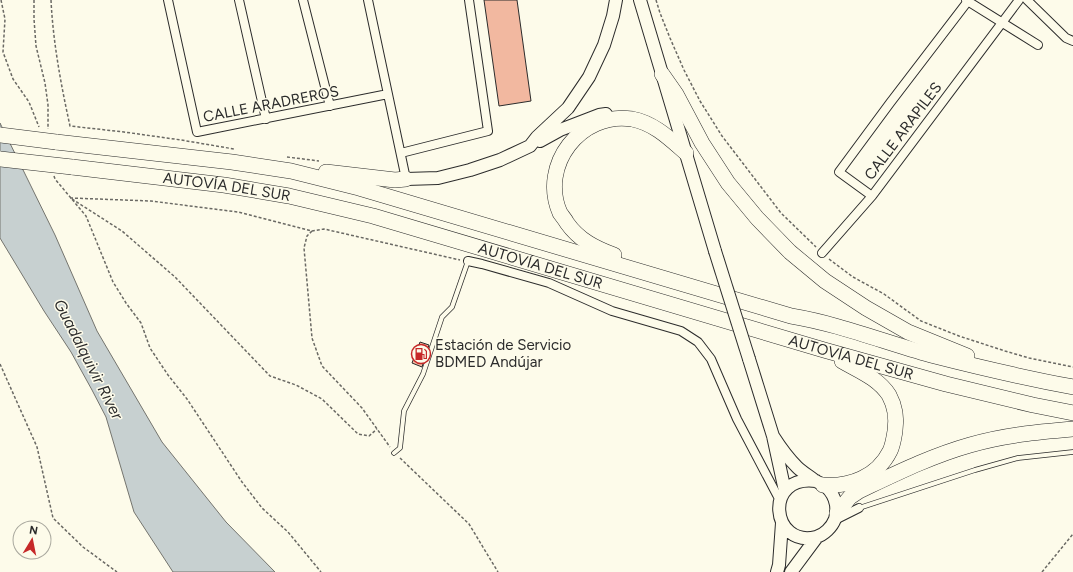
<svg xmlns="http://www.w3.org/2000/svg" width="1073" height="572" viewBox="0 0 1073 572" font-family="Figtree,sans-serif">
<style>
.water{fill:#c7d0d0;stroke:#74746e}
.building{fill:#f2b8a0;stroke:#2b2b2b}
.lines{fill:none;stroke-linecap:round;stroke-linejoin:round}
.lane-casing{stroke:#2b2b2b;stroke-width:5.5}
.street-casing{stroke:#2b2b2b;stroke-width:10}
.secondary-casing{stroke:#2b2b2b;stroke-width:14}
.highway-casing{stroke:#2b2b2b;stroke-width:16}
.path{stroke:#6a6964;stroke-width:1.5;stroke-dasharray:3 2;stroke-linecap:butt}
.lane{stroke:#fdfbea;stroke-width:4}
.street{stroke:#fdfbea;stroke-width:8}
.secondary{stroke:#fdfbea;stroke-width:12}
.highway{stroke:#fdfbea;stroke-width:15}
.secondary-bridge-casing{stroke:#2b2b2b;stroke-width:14;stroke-linecap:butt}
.highway-bridge-casing{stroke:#2b2b2b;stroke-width:16;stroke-linecap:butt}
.secondary-bridge{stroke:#fdfbea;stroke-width:12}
.highway-bridge{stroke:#fdfbea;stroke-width:15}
.labels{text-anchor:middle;stroke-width:3;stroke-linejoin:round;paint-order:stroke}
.street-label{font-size:15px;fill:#2b2b2b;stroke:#fdfbea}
.poi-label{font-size:15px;fill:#2b2b2b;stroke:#fdfbea;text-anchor:start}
.water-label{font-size:16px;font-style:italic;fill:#2b2b2b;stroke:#fdfbea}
</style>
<rect width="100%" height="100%" fill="#fdfbea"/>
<path class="water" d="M0 123 55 235 97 331 162 442 226 522 275 572H173L134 512 106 417 92 390 71 352 44 311 0 238Z"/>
<path class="building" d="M484 0H517L531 101 499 106Z
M420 342 429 345 422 367 412 363Z"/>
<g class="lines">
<g class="lane-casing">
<path id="lane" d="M394 453 400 448 404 411 423 374 442 317 452 307 468 261
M859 508 975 470 1018 458 1073 452"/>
</g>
<g class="street-casing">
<path id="street" d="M168 0 197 132 388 94
M239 0 266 119
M303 0 330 106
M368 0 406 179
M966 0 1038 45
M1027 0 1066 38 1073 41
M401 153 488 131 469 0
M872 196 839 172 890 103 968 1
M822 253 872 196 1019 0
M468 261 482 264 549 283 612 311 681 331 698 342 711 359 737 419 777 495 780 499
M837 519 859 508"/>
</g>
<g class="secondary-casing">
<path id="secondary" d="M640 0 715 251
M540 141 560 130 599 115 606 114
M406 179 438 178 470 170 500 160 530 146 537 137 568 108 589 77 604 45 613 16 616 0
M749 359 773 436 785 491
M773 436C780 447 788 458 797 467 802 472 809 476 814 480 817 482 820 483 822 484 834 491 839 506 835 519 832 527 824 535 816 537 771 548 763 474 816 481
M777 572 779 565 782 523
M791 572 817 537"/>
</g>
<g class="highway-casing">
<g id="highway">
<path d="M662 74 676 94 702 143 728 183 757 218 790 252 825 281 866 308 908 332 967 356"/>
<path d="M56 142 232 162 291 171 359 188 791 316C839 324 884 342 931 355 978 367 1025 378 1073 387"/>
<path id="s1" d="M72 167 224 185 289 196 373 216 824 350 946 384 1033 405 1073 413"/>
<path d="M326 172 395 180 406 179"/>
<path d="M614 255C595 248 579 240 567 223 565 219 562 216 560 213 539 165 581 111 632 119 654 123 670 139 686 153"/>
<path d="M823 485C850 487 877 477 890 451 893 445 894 437 895 431 897 418 895 406 889 395 878 378 859 371 842 361"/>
<path d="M837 513 850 497 859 491C895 474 931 456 970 445 1004 435 1038 432 1073 429"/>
</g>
</g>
<path class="path" d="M1 0 5 19 3 52 13 79 29 102 39 127
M34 0V19L36 46 45 83 48 105V129
M51 0C53 42 61 85 70 126L124 132 181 140 234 149
M656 0 660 13 670 38 684 70 700 101 722 136 781 213 816 247
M287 157 319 161
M54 176 55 179 86 216 113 282 126 303 141 323 150 348 168 375 187 399 242 482 262 508 288 532 321 572
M70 198 151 201 238 212 312 231 324 229 460 260
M72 199 122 231 175 277 270 376 296 385 322 399 358 434 369 436 377 429
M312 231 307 236 304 248 312 338 322 366 362 408 390 447
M829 259 853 277 884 294 921 321 959 336 1005 351 1029 358 1073 367
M0 364 37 447 53 518 83 547 117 572
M400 458 469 524 498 572
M1042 572 1073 534"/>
<use href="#lane" class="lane"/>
<use href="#street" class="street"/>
<use href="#secondary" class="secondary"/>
<use href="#highway" class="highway"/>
<g class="secondary-bridge-casing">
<path id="secondary-bridge" d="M715 251 749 359"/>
</g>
<g class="highway-bridge-casing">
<path id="highway-bridge" d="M0 135 56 142
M0 159 72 167"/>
</g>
<use href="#secondary-bridge" class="secondary-bridge"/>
<use href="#highway-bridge" class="highway-bridge"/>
</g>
<defs>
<g id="fuel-ring" transform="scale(1)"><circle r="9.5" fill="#fdfbea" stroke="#c62828" stroke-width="1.5"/><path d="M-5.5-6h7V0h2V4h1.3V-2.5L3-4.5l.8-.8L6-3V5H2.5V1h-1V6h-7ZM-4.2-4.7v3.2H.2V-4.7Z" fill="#c62828"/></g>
</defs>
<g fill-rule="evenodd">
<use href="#fuel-ring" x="421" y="354"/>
</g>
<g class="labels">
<g class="street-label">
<text transform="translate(271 104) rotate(-11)" y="5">CALLE ARADREROS</text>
<text transform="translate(903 131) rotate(-53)" y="5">CALLE ARAPILES</text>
<text dy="5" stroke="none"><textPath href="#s1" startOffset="156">AUTOVÍA DEL SUR</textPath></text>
<text dy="5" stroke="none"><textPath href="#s1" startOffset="480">AUTOVÍA DEL SUR</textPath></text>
<text dy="5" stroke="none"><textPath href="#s1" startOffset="804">AUTOVÍA DEL SUR</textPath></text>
</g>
<g class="poi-label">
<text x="435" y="350">Estación de Servicio<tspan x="435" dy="17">BDMED Andújar</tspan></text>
</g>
<g class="water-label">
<text transform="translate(89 359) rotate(63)" y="6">Guadalquivir River</text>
</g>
</g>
<g transform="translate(32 540) rotate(10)"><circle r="19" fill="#fdfbea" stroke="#a9a89e"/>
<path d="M0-3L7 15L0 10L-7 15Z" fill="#c62828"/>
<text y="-6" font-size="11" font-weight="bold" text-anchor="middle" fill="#2b2b2b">N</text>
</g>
</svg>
